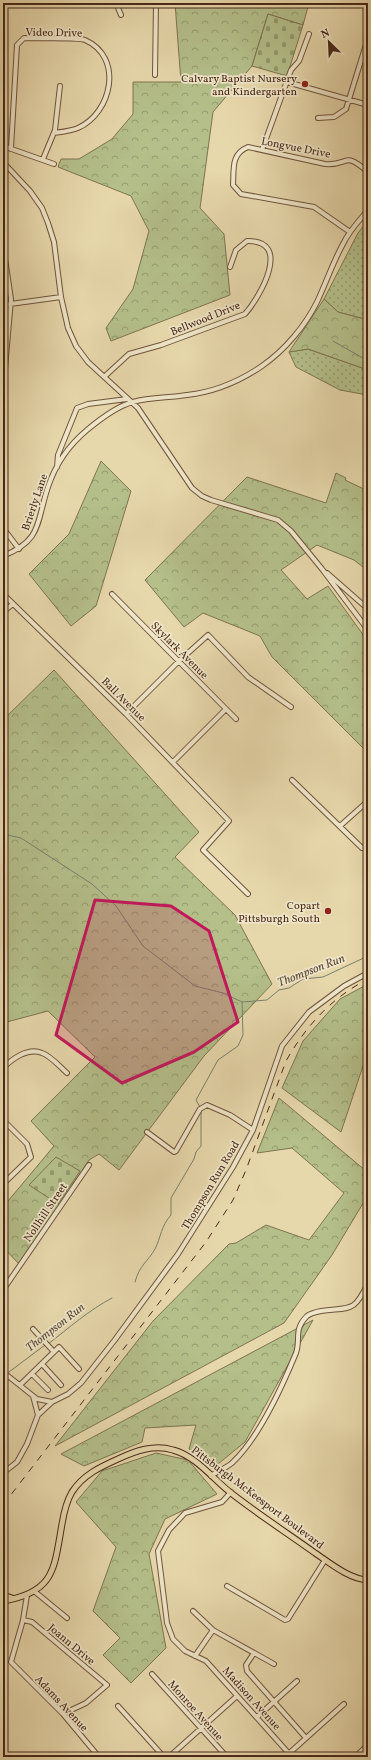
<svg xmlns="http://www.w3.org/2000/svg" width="371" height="1760" viewBox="0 0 371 1760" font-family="Vollkorn,serif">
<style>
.grass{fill:url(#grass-dots);stroke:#7e7451}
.forest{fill:url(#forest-crowns);stroke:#7e7451}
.cemetery{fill:url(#cemetery-stones);stroke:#7e7451}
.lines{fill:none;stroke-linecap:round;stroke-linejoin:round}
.stream{stroke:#78806d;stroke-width:1}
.minor-casing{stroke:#70543d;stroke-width:6}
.major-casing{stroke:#492818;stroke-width:7}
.minor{stroke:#efe6c9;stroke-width:4}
.major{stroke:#e7d8ac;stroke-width:5}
.rail{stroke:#492818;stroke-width:1;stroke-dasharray:7 7;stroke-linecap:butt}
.marked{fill:#c2185b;fill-opacity:0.2;stroke:#c2185b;stroke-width:3;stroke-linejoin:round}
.poi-dot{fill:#8f2418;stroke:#efe6c9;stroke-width:1.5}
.labels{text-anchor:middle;stroke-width:3.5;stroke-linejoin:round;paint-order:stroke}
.street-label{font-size:11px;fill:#492818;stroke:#efe6c9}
.poi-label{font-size:11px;fill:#492818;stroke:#efe6c9;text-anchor:end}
.water-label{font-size:12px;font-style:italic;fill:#5c4c3c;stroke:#efe6c9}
</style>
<defs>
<pattern id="grass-dots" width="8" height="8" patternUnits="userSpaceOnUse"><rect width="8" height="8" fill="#b4bf8a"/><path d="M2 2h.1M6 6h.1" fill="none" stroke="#949b70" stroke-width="1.8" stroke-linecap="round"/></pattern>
<pattern id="forest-crowns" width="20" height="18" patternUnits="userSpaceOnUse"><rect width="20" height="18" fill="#b4bf8a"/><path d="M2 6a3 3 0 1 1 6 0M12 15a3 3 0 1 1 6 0" fill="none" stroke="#949b70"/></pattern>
<pattern id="cemetery-stones" width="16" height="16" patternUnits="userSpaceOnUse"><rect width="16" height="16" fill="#b4bf8a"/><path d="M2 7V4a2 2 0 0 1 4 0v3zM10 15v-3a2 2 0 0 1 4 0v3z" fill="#949b70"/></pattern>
</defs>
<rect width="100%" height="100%" fill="#e7d8ac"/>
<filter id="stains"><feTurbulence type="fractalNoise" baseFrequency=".005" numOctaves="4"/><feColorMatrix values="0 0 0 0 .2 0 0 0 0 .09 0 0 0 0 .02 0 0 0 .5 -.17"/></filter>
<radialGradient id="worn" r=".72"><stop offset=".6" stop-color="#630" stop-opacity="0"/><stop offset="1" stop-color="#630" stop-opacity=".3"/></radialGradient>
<path class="grass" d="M368 220V320L338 312 324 299 358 233Z
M308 349 368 370V399L362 394 340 390 296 367 289 352Z"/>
<path class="forest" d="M175 3H309L303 25 268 14 252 66 213 112 200 208 224 234 230 295 111 341 106 328 133 289 149 231 131 196 58 167 61 159H79L112 139 133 114V82H181Z
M324 299 338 312 368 320V370L308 349 289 352Z
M101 461 131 491 96 606 71 626 29 574 69 534Z
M336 473 346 478 345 480 368 491V571L354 560 317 545 281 570 307 599 328 586 364 636 368 645V753L272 657 260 636 203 613 184 627 145 580 247 477 326 503Z
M54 670 199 832 175 857 235 915 272 984 204 1056 119 1170 99 1154 89 1160 20 1265 3 1247V1207L54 1146 31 1121 95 1057 48 1011 3 1023V720Z
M368 984V1051L341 1132 282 1088 303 1041 340 999Z
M279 1098 366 1171 368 1195 332 1255 284 1323 55 1446 153 1321 229 1244 236 1243 266 1225 309 1240 344 1193 292 1148 257 1153Z
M313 1320 245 1442 213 1468 189 1449 196 1425 145 1428 142 1442 84 1466 61 1454Z
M156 1453 188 1460 217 1494 165 1519 149 1554 166 1648 131 1683 103 1655 120 1638 93 1611 116 1547 76 1502 102 1471Z"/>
<path class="cemetery" d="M268 14 303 25 287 76 252 66Z
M56 1157 80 1171 58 1204 29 1185Z"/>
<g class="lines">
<path class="stream" d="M333 341 368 361
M3 834 21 838 92 884 116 906 143 946 195 986 223 993 242 1002
M200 1107 196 1100 218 1060 238 1046 243 1035 242 1002 267 1000 279 990 289 988 303 979 323 977 368 956
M135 1282C140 1264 147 1263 155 1249 161 1237 161 1226 171 1215V1198L194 1159 196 1152 201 1146V1110
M48 1344C69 1328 89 1310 112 1298
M9 1372 45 1345
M3 1380 5 1376"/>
<g class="minor-casing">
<path id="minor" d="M116 3 121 15
M155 75 156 3
M287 82 368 105
M318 118 334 117 346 109 368 38
M3 146 54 164
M11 148 17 45 24 38C35 39 78 37 85 40 124 57 112 113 78 128 71 131 61 132 54 133
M262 150 291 70 299 61 309 34
M43 159 55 130 60 86
M3 162 30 191 42 208 48 223 54 242 61 297 68 328 76 346 88 362 138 408 192 488 202 496 211 500 278 520 291 531 322 569 368 630
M350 232 314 207 241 194 233 185C234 168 231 154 248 147L325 164C350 166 343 150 368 172
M3 305 61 297
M104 377 129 354 161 345 245 314C260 297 293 240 247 241L236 250 230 267
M3 392 11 299 4 252
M57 467 58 455 77 408 88 404 127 399
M3 528 19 549
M3 556C43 540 36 522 48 487 55 466 69 445 87 430 99 420 117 406 133 402 150 397 169 398 187 395 214 392 240 381 262 366 285 350 305 326 317 302 326 283 333 262 343 244 349 231 359 221 368 210
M327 573 368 609
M3 594 126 714 229 821 203 850 248 894
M112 594 236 719
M3 612 13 604
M126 714 178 662 208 635 248 677 291 707
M173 762 226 709
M292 780 362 848 368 846
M340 826 368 801
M3 1068C12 1059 28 1047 42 1053 51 1056 60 1067 67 1073
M3 1120 27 1144 31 1157 3 1184
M147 1132 174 1152 176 1151 200 1109 207 1105 230 1115 253 1130
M3 1290 89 1165
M33 1329 54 1352
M42 1364 61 1385
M3 1372 37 1399 52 1402 68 1394 81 1383 114 1341 178 1254 233 1167 253 1130 282 1046 309 1012 344 986 368 973
M32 1374 48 1390
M20 1385 59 1347 79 1369
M38 1415 52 1402
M3 1473 17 1462 27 1444 38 1415 33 1396
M211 1476C218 1471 226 1468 232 1463 259 1438 282 1387 296 1353 301 1339 293 1330 307 1316 311 1313 316 1312 321 1311 351 1307 354 1313 368 1283
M231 1492 222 1502 185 1513 169 1530 158 1551 167 1623 173 1639 185 1651 206 1661 292 1757
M227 1586 285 1620 288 1619 325 1560
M34 1591 67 1618
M27 1595 23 1620 11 1662 63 1714 99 1757
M193 1611 213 1630 274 1664
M23 1620 32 1622 107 1685 86 1703 63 1714
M254 1653 246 1665 247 1671 306 1738
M195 1656 213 1630
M152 1674 227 1757
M118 1706 164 1757
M257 1717 297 1681
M169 1757 237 1696
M285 1757 344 1704
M355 1757 368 1745"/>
</g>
<g class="major-casing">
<path id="major" d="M3 1595 12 1598
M3 1601C55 1592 54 1569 62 1524 64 1512 66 1502 72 1492 83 1475 100 1467 118 1459 135 1451 154 1444 173 1450 196 1456 213 1479 231 1493 258 1514 287 1533 315 1553 330 1563 349 1579 368 1580"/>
</g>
<use href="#minor" class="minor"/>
<use href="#major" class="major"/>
<path class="rail" d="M3 1505 206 1242 233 1200 246 1170 286 1061C306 1026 331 998 368 979"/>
</g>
<path class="marked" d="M95 900 171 906 209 931 238 1022 194 1052 122 1083 56 1035Z"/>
<g class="poi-dot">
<circle cx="305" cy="84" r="4"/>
<circle cx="328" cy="911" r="4"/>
</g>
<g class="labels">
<g class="street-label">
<text transform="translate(54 32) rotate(1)" y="4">Video Drive</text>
<text transform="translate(296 147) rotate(11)" y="4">Longvue Drive</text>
<text transform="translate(205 318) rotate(-22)" y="4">Bellwood Drive</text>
<text transform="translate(34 502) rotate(-71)" y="4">Brierly Lane</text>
<text transform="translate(180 650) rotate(45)" y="4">Skylark Avenue</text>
<text transform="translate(124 699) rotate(45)" y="4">Ball Avenue</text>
<text transform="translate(210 1185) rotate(-59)" y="4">Thompson Run Road</text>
<text transform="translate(45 1212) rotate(-56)" y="4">Nollhill Street</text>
<text transform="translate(258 1497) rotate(37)" y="4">Pittsburgh McKeesport Boulevard</text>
<text transform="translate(72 1644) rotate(40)" y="4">Joann Drive</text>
<text transform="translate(252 1698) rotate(48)" y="4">Madison Avenue</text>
<text transform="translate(62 1703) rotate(47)" y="4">Adams Avenue</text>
<text transform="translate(196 1710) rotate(48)" y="4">Monroe Avenue</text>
</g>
<g class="poi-label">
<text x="297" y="82">Calvary Baptist Nursery<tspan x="297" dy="13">and Kindergarten</tspan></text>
<text x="320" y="909">Copart<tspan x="320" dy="13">Pittsburgh South</tspan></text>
</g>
<g class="water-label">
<text transform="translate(311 970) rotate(-21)" y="4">Thompson Run</text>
<text transform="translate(55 1327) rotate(-38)" y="4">Thompson Run</text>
</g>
</g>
<rect width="371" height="1760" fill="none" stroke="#e7d8ac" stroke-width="16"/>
<rect x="4" y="4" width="363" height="1752" fill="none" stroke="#492818" stroke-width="2"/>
<rect x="8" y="8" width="355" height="1744" fill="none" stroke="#492818"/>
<g transform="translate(329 42) rotate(336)" stroke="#efe6c9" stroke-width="3" paint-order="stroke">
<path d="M0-3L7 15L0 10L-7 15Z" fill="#492818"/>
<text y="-6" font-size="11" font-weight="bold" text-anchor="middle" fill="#492818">N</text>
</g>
<rect width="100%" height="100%" filter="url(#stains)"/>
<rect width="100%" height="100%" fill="url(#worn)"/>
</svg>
